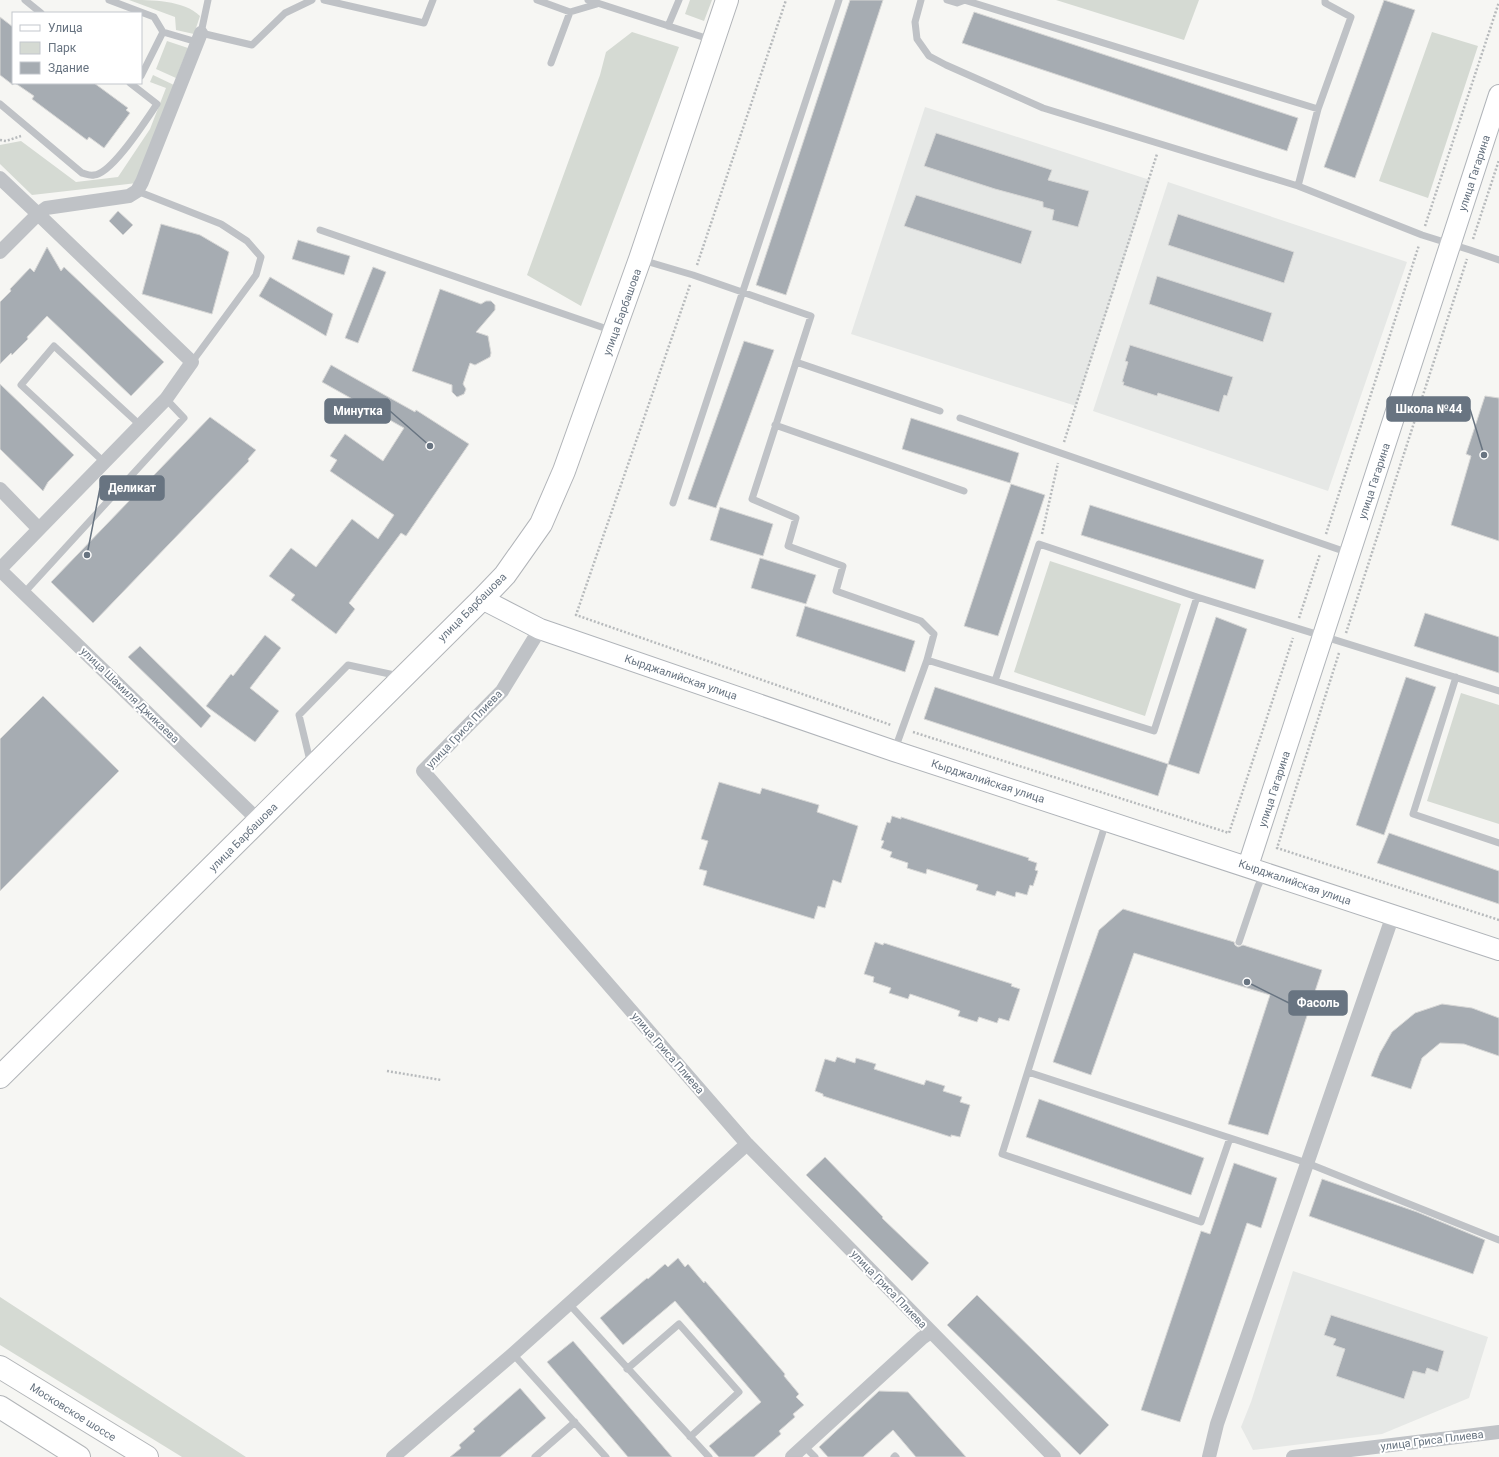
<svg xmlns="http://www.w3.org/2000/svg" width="1499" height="1457" viewBox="0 0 1499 1457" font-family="Roboto,sans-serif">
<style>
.built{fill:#e6e8e6}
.green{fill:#d5dad3}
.building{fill:#a6acb2;stroke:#d7d7d6}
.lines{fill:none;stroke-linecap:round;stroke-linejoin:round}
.secondary-casing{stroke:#b0b4b9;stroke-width:22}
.primary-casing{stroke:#b1b4b8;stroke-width:24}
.highway-casing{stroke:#b2b5b8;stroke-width:24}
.path{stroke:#b7babc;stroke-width:2.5;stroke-dasharray:2 2;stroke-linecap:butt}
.lane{stroke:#bfc2c6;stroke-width:7}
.street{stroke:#bfc2c6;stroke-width:14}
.secondary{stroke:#fff;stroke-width:20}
.primary{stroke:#fff;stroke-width:22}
.highway{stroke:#fff;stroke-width:22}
.labels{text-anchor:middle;stroke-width:4;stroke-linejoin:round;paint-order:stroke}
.street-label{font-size:11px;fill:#687481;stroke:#fff}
.leader{fill:none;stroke:#687481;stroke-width:1.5}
.callout-dot{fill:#687481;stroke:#fff;stroke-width:1.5}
.callout{fill:#687481;stroke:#687481;stroke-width:1.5}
.callout-label{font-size:12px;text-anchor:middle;font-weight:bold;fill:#fff}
</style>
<rect width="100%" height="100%" fill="#f6f6f3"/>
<path class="built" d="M925 107 1150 180 1076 406 851 334Z
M1168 182 1407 262 1328 491 1093 411Z
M1293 1271 1488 1337 1469 1398 1382 1434 1253 1450 1241 1427 1251 1402Z"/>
<path class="green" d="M129 0C151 0 184 0 200 16L194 34 176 30 175 17Z
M690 0H712L704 21 685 14Z
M1056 0H1199L1184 40Z
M632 32 679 47 581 306 527 275 600 75 606 52Z
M1432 32 1478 46 1428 198 1379 181Z
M167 41 188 48 176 78 156 69Z
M153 75 174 85 137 183 32 195 0 164V145L21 141 76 182 118 177 150 129 166 88 150 82Z
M1050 561 1181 604 1145 716 1014 672Z
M1461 693 1499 705V824L1427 801Z
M0 1297 246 1457H182L0 1345Z"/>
<path class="building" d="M850 0H883L786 295 756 285Z
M1384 0 1415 10 1355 178 1324 167Z
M974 12 1298 118 1287 151 962 43Z
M0 17 13 27V85L0 75Z
M15 83H94L128 108 126 110 130 113 104 148 89 137 87 140 48 111 32 99 34 96Z
M936 133 1052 170 1048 180 1089 191 1078 227 1052 220 1054 210 1043 207V202L995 189 924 166Z
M916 195 1032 231 1021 264 904 226Z
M118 211 133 225 123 235 109 221Z
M1178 214 1294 252 1284 283 1168 245Z
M161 224 200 235 229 252 212 314 142 294Z
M298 240 350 256 344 275 292 259Z
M47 247 61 271 64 267 164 362 131 396 47 316 27 337 28 339 12 355 11 353 0 364V302L11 291 10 289 30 268 34 272Z
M373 267 386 272 358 343 345 338Z
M1157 276 1272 313 1263 342 1149 304Z
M270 277 333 314 326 336 259 296Z
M440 289 481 304 486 301H491L495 305V310L476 332 488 336 491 353 490 357 475 365 470 363 463 384 466 389 464 394 457 397 452 392V385L412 371Z
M744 341 774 350 716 508 688 499Z
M1130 345 1233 377 1227 396 1224 395 1219 412 1158 393 1157 396 1123 385 1124 382H1122L1128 362 1125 361Z
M331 365 415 412 416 410 469 444 406 536 401 533 349 603 355 609 336 634 291 600 295 595 269 576 291 548 316 567 352 519 378 539 394 515 330 471 337 460 330 456 345 434 383 461 404 428 322 382Z
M0 384 74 455 48 482 43 491 0 449Z
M1485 396 1499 398V541L1451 525 1471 456 1466 454Z
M210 417 256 450 248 459 249 461 93 623 51 582Z
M911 418 1019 453 1010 483 902 449Z
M1011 484 1045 495 998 636 964 626Z
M1090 505 1264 560 1255 589 1081 535Z
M720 507 773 524 763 556 710 540Z
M760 558 816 575 806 604 751 588Z
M805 606 915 641 905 672 796 636Z
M1425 613 1499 637V673L1414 646Z
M1216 617 1247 629 1199 774 1168 764Z
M265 635 281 648 250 688 279 711 255 742 206 706 231 674 233 676Z
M140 646 211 716 201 728 128 657Z
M1406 677 1436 687 1384 835 1356 825Z
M935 687 1168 764 1158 796 924 719Z
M43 696 119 771 0 891V739Z
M719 782 760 794 762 788 819 805 817 812 858 826 841 883 833 880 825 908 818 906 814 919 703 885 707 871 699 869 708 841 701 839Z
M892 816 901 819V817L1029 858 1028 860 1037 863 1035 870 1038 871 1033 886 1030 885 1027 895 1016 892 1015 897 997 891 995 896 976 890 978 885 927 869 926 874 907 868 908 863 890 857 892 852 881 848 884 841 881 840 887 822 890 823Z
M1389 833 1499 871V904L1377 863Z
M1123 909 1234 942 1235 945 1238 947 1243 945 1322 970 1268 1135 1228 1124 1270 995 1134 953 1091 1075 1053 1062 1099 930Z
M875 942 883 945 884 943 1012 984 1011 986 1020 989 1009 1021 999 1018 997 1023 979 1017 977 1022 958 1016 960 1011 943 1005 910 994 908 999 889 993 891 988 873 982 874 977 864 974Z
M1442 1004 1472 1008 1499 1018V1056L1464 1044 1440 1043 1422 1058 1411 1089 1371 1076 1380 1053 1392 1032 1415 1013Z
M837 1057 855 1063 856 1058 876 1064 874 1069 924 1085 926 1080 945 1086 943 1091 962 1097 960 1102 970 1105 960 1137 951 1135V1137L823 1096V1094L815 1091 825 1059 835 1062Z
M1039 1099 1204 1158 1191 1195 1026 1137Z
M825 1157 883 1217 882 1218 929 1263 912 1281 806 1175Z
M1234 1163 1277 1178 1261 1228 1247 1223 1180 1422 1141 1410 1201 1231 1210 1234Z
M1322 1179 1417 1212 1485 1240 1473 1274 1309 1216Z
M678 1258 685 1267 688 1264 704 1283 705 1281 785 1374 784 1376 799 1394 796 1397 804 1405 793 1414 795 1417 779 1431 781 1434 754 1457H719L709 1446 761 1402 675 1301 623 1345 600 1318 647 1278 648 1279 665 1264 668 1267Z
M977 1295 1109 1425 1080 1455 947 1325Z
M1331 1315 1444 1351 1438 1372 1427 1368 1425 1374 1413 1371 1404 1399 1336 1376 1345 1349 1333 1345 1336 1339 1324 1335Z
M573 1341 672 1457H628L547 1362Z
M520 1388 546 1418 500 1457H450L461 1448 459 1445 475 1431 473 1429Z
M879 1391 908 1392 966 1457H916L893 1430 863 1457H828L819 1447Z"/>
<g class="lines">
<g class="secondary-casing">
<path id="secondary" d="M482 599 540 629 894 751 1499 950
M1248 866 1499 95"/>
</g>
<g class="primary-casing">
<path id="primary" d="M0 1077 482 599 505 575 541 524 564 471 640 259 727 0"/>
</g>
<g class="highway-casing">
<path id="highway" d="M0 1367 147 1457
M0 1407 79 1457"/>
</g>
<path class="path" d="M0 140 6 141 21 136
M1425 226 1499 2
M1473 239 1499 160
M697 265 786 0
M690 285 576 615 891 725
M1064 442 1157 154
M1042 534 1058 463
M1326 534 1419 245
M1299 618 1320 554
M1346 633 1467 259
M1339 653 1277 848 1499 920
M913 732 1229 833 1293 638
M387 1071 441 1080"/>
<path class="lane" d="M25 0 41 13
M109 0 154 17 163 32
M208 0 201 33 252 45 285 13 312 0
M324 0 424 23 433 0
M537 0 570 12 597 4
M588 0 712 40
M921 0 915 22 917 39 929 56 946 65 1043 108 1298 186
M947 0 957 3 965 0
M964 0 1318 109
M1325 0V3L1351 17 1318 109 1298 186 1422 235 1470 250 1499 260
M668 26 679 0
M551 63 570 12
M141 76 163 32 197 42
M0 104 82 173C86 174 90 176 94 175 112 174 146 120 157 104L130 83
M137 191 221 224 247 241 261 257 256 275 192 362
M320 230 613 331
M642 260 693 275 811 316 752 499 796 518 788 546 843 566 836 591 921 621 934 634 927 660
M796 362 940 411
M960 418 1349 553
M775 425 964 491
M104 462 21 385 54 346 140 425
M673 503 839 0
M24 593 184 418 166 399
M1456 677 1413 814 1499 843
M995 681 1154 731 1197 597
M895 749 927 660 995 681 1039 544 1197 597 1499 691
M311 765 299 715 348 665 399 676
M1106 822 1002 1154 1201 1222 1230 1138
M1239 942 1258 886 1264 874
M1028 1072 1307 1163 1499 1240
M569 1304 709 1457
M513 1354 606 1457
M627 1369 679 1324 739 1392 690 1437
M804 1446 815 1457
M535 1457 575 1422
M894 1457 895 1456 896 1457"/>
<path class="street" d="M0 178 38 214 0 252
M0 489 39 529
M0 569 166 399 192 362 38 214 46 208 129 196 137 191 142 182 201 33
M0 570 259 821
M540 629 502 691 423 771 747 1144 1054 1457
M393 1457 513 1354 747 1144
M792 1457 922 1338 931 1332
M1209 1457 1217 1424 1393 915
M1293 1457 1499 1432"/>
<use href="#secondary" class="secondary"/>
<use href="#primary" class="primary"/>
<use href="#highway" class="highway"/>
</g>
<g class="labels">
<g class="street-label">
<text transform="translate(1474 173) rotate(-72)" y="4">улица Гагарина</text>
<text transform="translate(622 312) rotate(-70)" y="4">улица Барбашова</text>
<text transform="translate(1374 481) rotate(-72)" y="4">улица Гагарина</text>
<text transform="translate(472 607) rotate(-45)" y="4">улица Барбашова</text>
<text transform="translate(681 677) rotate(19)" y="4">Кырджалийская улица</text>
<text transform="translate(130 695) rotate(44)" y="4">улица Шамиля Джикаева</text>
<text transform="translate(464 729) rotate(-46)" y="4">улица Гриса Плиева</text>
<text transform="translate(988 781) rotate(18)" y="4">Кырджалийская улица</text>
<text transform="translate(1274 789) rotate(-72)" y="4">улица Гагарина</text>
<text transform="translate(243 837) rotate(-45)" y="4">улица Барбашова</text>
<text transform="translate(1295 882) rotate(19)" y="4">Кырджалийская улица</text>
<text transform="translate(668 1053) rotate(49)" y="4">улица Гриса Плиева</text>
<text transform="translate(889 1289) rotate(46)" y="4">улица Гриса Плиева</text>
<text transform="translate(73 1412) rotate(32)" y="4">Московское шоссе</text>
<text transform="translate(1432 1440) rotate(-7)" y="4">улица Гриса Плиева</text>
</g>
</g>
<path class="leader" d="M1484 455L1470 409M430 446L390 411M87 555L100 488M1247 982L1289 1003"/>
<g class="callout-dot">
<circle cx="1484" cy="455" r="4"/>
<circle cx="430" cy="446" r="4"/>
<circle cx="87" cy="555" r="4"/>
<circle cx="1247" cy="982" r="4"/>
</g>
<g class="callout">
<rect x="1387" y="397" width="83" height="24" rx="4"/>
<rect x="325" y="399" width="65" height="24" rx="4"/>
<rect x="100" y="476" width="64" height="24" rx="4"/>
<rect x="1289" y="991" width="58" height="24" rx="4"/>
</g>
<g class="callout-label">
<text x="1429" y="413">Школа №44</text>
<text x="358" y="415">Минутка</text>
<text x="132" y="492">Деликат</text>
<text x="1318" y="1007">Фасоль</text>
</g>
<rect x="12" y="12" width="130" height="72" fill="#ffffff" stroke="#c3c7cd"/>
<rect x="20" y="25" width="20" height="6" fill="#ffffff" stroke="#c3c7cd"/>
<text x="48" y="32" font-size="12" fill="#687481">Улица</text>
<rect x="20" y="42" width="20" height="12" fill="#d5dad3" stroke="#c3c7cd"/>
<text x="48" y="52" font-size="12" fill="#687481">Парк</text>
<rect x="20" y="62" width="20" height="12" fill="#a6acb2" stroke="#c3c7cd"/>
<text x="48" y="72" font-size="12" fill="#687481">Здание</text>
</svg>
